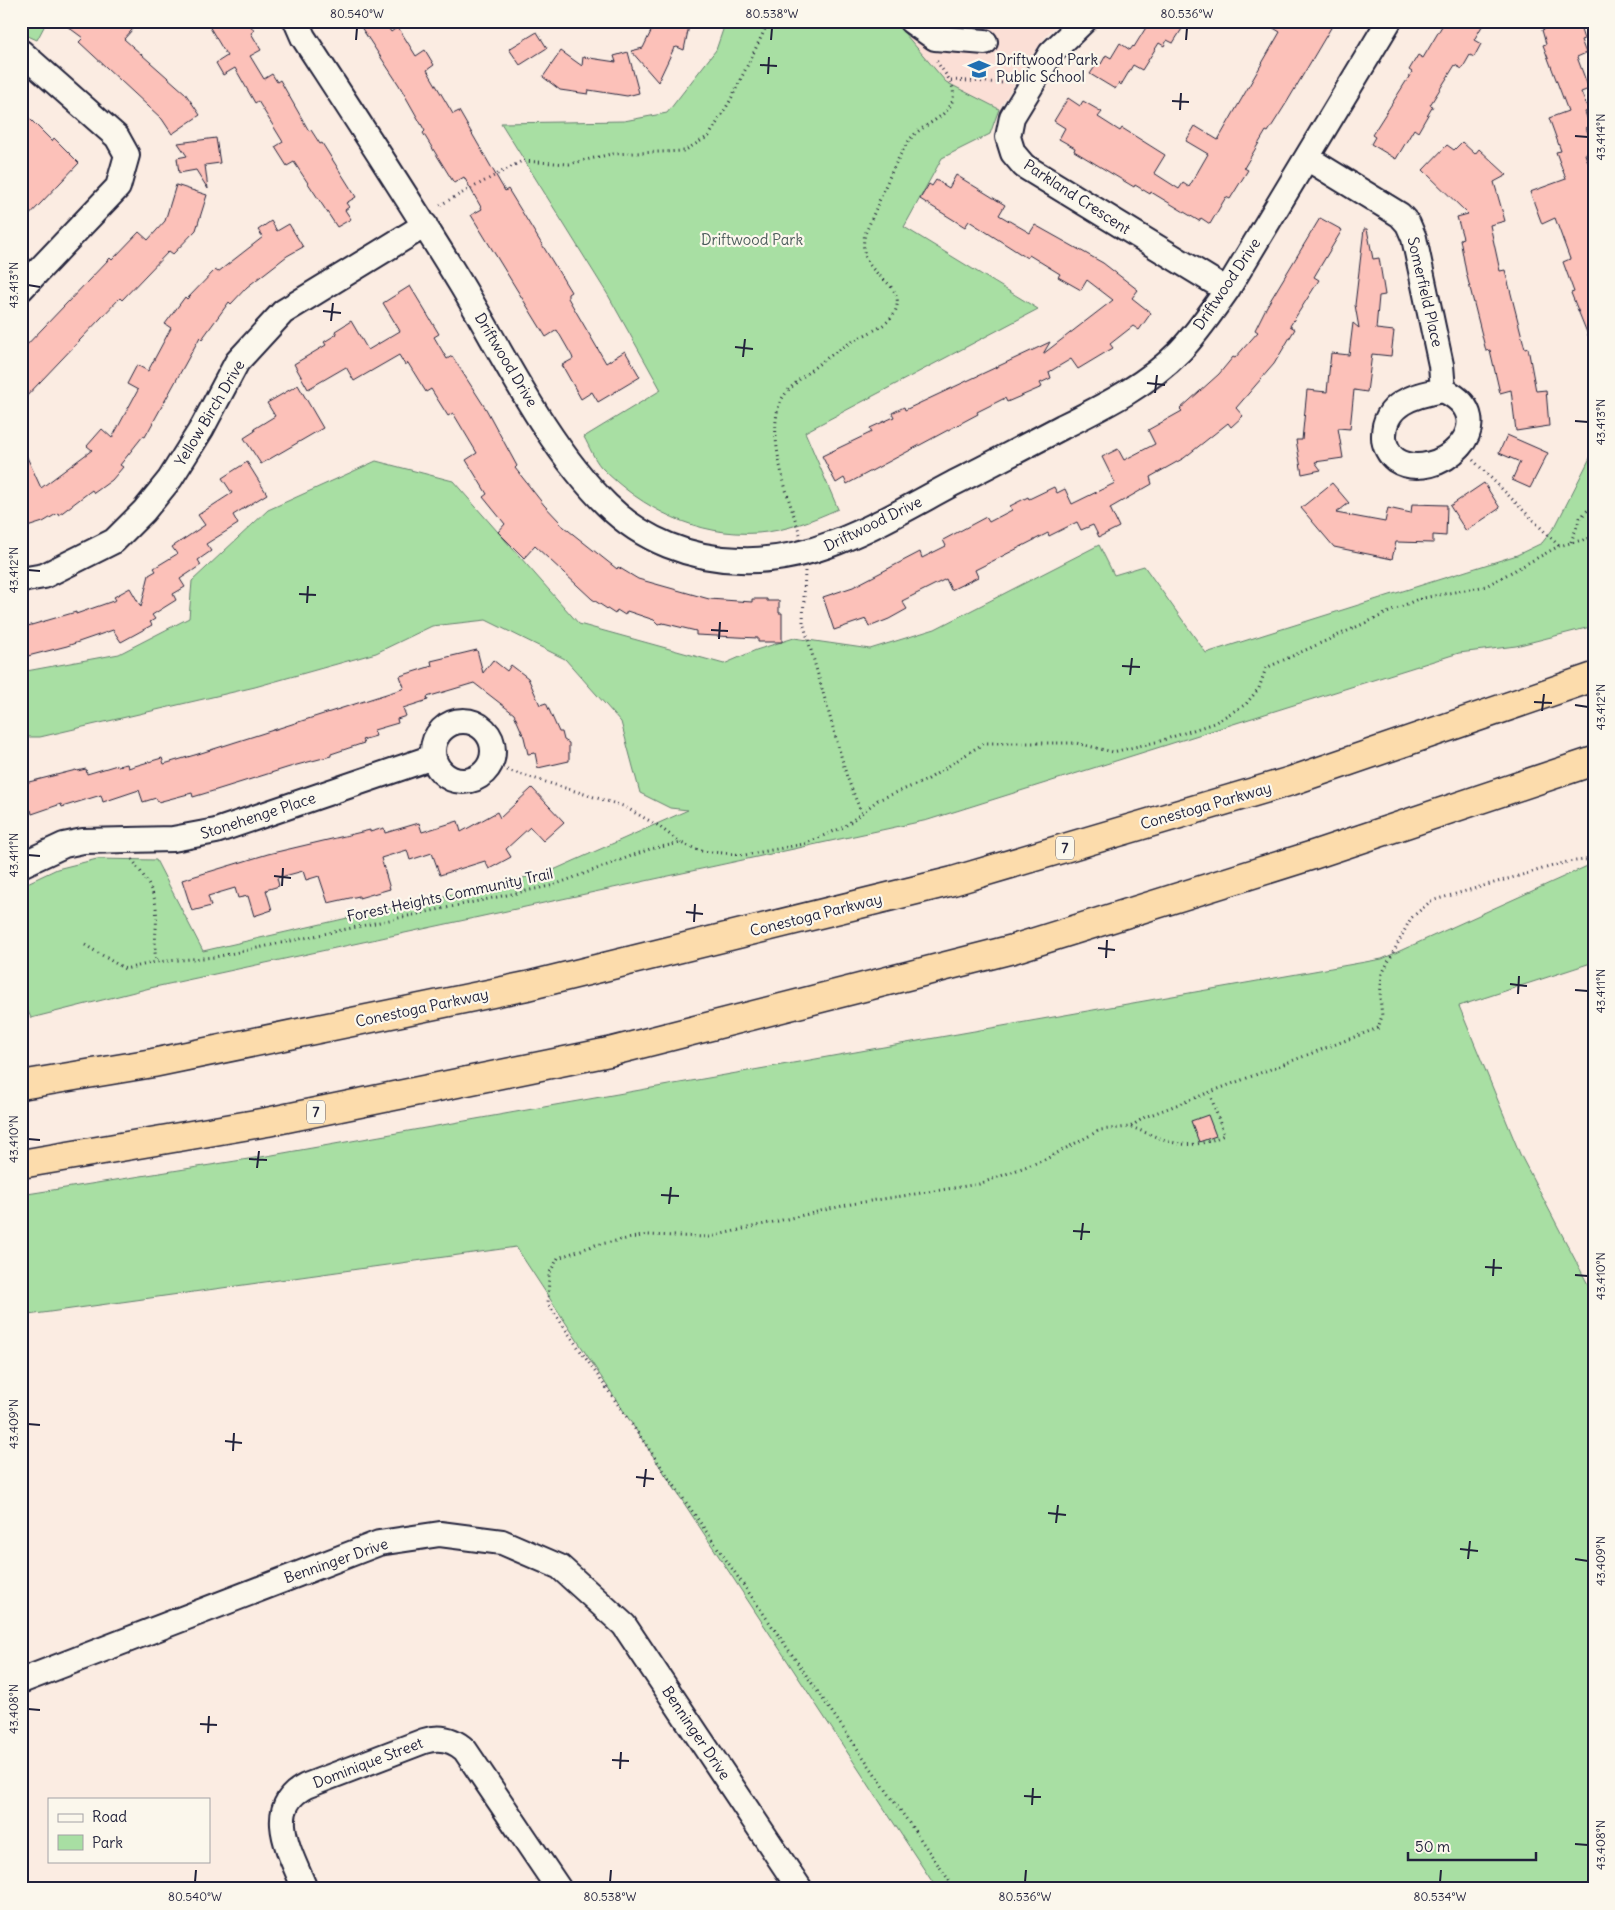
<svg xmlns="http://www.w3.org/2000/svg" width="1615" height="1910" viewBox="0 0 1615 1910" font-family="Delius,sans-serif">
<style>
.built{fill:#fbdfd6}
.green{fill:#a8dfa3;stroke:#65806f}
.building{fill:#fcc1b9;stroke:#22223b}
.lines{fill:none;stroke-linecap:round;stroke-linejoin:round}
.minor-casing{stroke:#22223b;stroke-width:28}
.highway-casing{stroke:#22223b;stroke-width:31}
.path{stroke:#22223b;stroke-width:3;stroke-dasharray:1 4;stroke-linecap:butt}
.minor{stroke:#fbf7ec;stroke-width:24}
.highway{stroke:#fcdcac;stroke-width:28}
.ticks{fill:none;stroke:#22223b;stroke-width:2}
.labels{text-anchor:middle;stroke-width:4.5;stroke-linejoin:round;paint-order:stroke}
.shield{fill:#fbf7ec;stroke:#636270;stroke-width:1}
.shield-label{font-size:14px;font-weight:bold;fill:#22223b}
.poi-label{font-size:15px;fill:#22223b;stroke:#fbf7ec;text-anchor:start}
.street-label{font-size:15px;fill:#22223b;stroke:#fbf7ec}
.park-label{font-size:15px;fill:#4a5b5a;stroke:#fbf7ec}
.neatline{fill:none;stroke:#22223b;stroke-width:2}
.ticks-label{font-size:12px;text-anchor:middle;fill:#22223b}
</style>
<rect width="100%" height="100%" fill="#fbece2"/>
<filter id="ink" filterUnits="userSpaceOnUse"><feTurbulence type="fractalNoise" baseFrequency=".02" numOctaves="2"/><feDisplacementMap in="SourceGraphic" scale="10" xChannelSelector="R" yChannelSelector="G"/><feConvolveMatrix kernelMatrix="1 2 1 2 8 2 1 2 1" color-interpolation-filters="sRGB"/></filter>
<g filter="url(#ink)">
<path class="built" d="M894 21H1062L1048 33 1032 55 999 109 946 82Z"/>
<path class="green" d="M21 21H47L37 40 21 33Z
M726 21H894L946 82 999 109 990 134 942 158 904 227 1038 309 805 432 838 509C813 520 786 531 758 533 698 537 642 509 601 467 594 459 589 446 584 437L661 390 608 295 501 123 624 121 667 113 716 50Z
M1594 450V626L1516 646 1459 653 928 820 150 988 31 1018 21 995V886L57 869 97 859 156 860 203 951 549 872 688 810 670 808 640 793 621 722 565 659 486 620 432 626 376 653 255 687 40 737H21V672L119 654 189 618 192 581 268 510 376 461 453 481 579 624 724 664 756 650 794 638 870 649 935 629 1099 545 1114 575 1144 566 1206 653 1517 555 1542 543 1556 525Z
M1594 863V962L1459 1006 1520 1154 1594 1296V1889H937L516 1247 21 1316V1195L261 1157 1382 959Z"/>
<path class="building" d="M60 21H106L113 28 120 21H140L124 39 185 93 200 115 172 134 162 119 79 42 83 38Z
M206 21H248L254 31 251 33 261 50 250 56 264 79 272 74 277 82 280 80 309 131 311 130 320 144 322 143 356 197 346 203 349 207 345 210 351 219 337 227 294 162 287 166 275 147 283 142 258 101 255 103 235 68 223 75 216 63 227 56Z
M357 21H384L391 32 398 27 416 56 425 50 434 65 427 70 453 114 459 111 505 191 508 189 557 269 571 292 568 294V298L606 363 625 351 640 377 598 402 592 392 581 399 562 365 573 359 572 356 557 330 546 337 471 215 482 209 464 177 454 183 423 133 425 131 399 85Z
M656 21H690L684 50 677 47 674 48 658 82 631 51 643 48Z
M1150 21H1187L1173 43 1167 40 1164 46 1159 43 1142 70 1133 65 1121 85 1119 83 1115 89 1090 74 1098 62 1101 64 1106 55 1111 58 1120 43 1130 50 1133 46 1134 47Z
M1262 21H1335L1287 102 1268 132 1266 131 1244 168 1248 170 1230 199 1226 197 1210 224 1201 218 1199 221 1151 192 1150 194 1135 185 1134 187 1074 151 1075 148 1059 139 1065 128 1054 121 1068 98 1080 106 1083 101 1102 112 1098 117 1120 131 1122 128 1165 155 1154 173 1179 189 1183 183 1189 187 1208 154 1186 141 1195 126 1218 140 1280 32Z
M1445 21H1485L1474 40 1481 44 1474 57 1470 55 1462 69 1455 65 1430 105 1433 106 1418 132 1414 129 1396 159 1371 144 1375 137 1372 135 1412 72 1409 70 1418 55 1423 58Z
M1557 21H1578L1584 39 1581 40 1586 53 1577 57 1589 89 1581 92 1589 111 1585 112 1590 126 1586 128 1594 148V151L1585 154 1594 178 1592 345 1571 293 1574 292 1563 262 1570 259 1555 218 1542 224 1530 192 1566 179 1556 152 1561 151 1549 118 1568 111 1543 45 1546 44 1542 30 1559 24Z
M537 32 547 48 520 65 509 49Z
M561 51 582 66 583 57 616 62 614 56 628 52 639 93 627 96 589 90 588 94 560 90 543 77Z
M21 110 52 141 54 138 79 163 21 224Z
M216 138 220 163 205 165 208 189 196 170 179 173 177 158 187 156 178 143Z
M1462 142 1475 154 1479 149 1507 175 1494 182 1505 221 1490 225 1500 271 1505 270 1525 349 1528 348 1536 391 1546 390 1549 426 1516 431 1511 390 1500 393 1490 350 1486 351 1466 272 1460 239 1463 238 1457 217 1468 214 1423 170 1447 145 1454 150Z
M956 175 1005 205 999 215 1030 233 1035 225 1103 263 1138 290 1132 298 1151 313 1139 330 1133 326 1110 344 1113 348 1078 369 1071 359 1049 372 1051 378 1040 383 1042 387 1007 402 1005 398 977 412 978 414 847 484 844 478 836 483 822 456 872 432 870 428 894 417 892 413 904 407 905 410 1050 342 1043 354 1113 300 1087 280 1081 290 1058 277 1060 274 1029 255 1027 258 969 221 965 227 920 199 929 184 932 186 936 180 949 188Z
M176 185 207 195 196 230 173 254 169 251 122 300 120 298 21 402V351L110 258 112 260 139 232 148 240 165 221Z
M1320 218 1342 230 1314 277 1319 280 1290 326 1295 329 1274 364 1236 408 1243 416 1231 427 1228 423 1184 458 1150 477 1152 484 1110 508 1119 527 1099 537 1093 525 1081 530 1077 522 1049 536 1048 533 975 570 978 577 951 590 946 579 902 601 907 609 889 619 869 627 866 619 834 630 823 597 853 587 920 552 922 558 946 546 943 540 986 517 989 522 1012 510 1010 506 1028 497 1029 499 1054 487 1057 493 1065 489 1072 504 1115 483 1102 457 1118 449 1124 460 1155 444 1148 430 1182 411 1180 409 1219 374 1233 357 1235 358 1258 332 1255 330 1267 306Z
M271 221 277 231 289 224 303 247 287 256 247 287 231 304 229 302 202 339 200 337 145 437 143 436 120 465 123 467 112 480 94 493 92 490 59 515 58 513 43 522 21 529V444L41 488 92 450 87 446 102 429 112 438 138 390 127 384 137 365 148 371 171 328 165 324 185 297 187 299 215 270 218 272 263 237 258 230Z
M1364 229H1367L1373 259 1379 258 1385 295 1379 296 1376 329 1394 331 1391 356 1372 354 1367 392 1354 390 1350 429 1338 428 1343 458 1315 462 1321 470 1302 474 1296 440H1302L1307 390 1327 392 1331 353 1349 355 1353 323 1359 328 1355 305Z
M410 286 439 334 434 337 447 359 452 356 486 409 517 466 515 468 544 505 560 522 559 523 617 569 618 567 638 579 709 599 752 602V599H767V601H779V613H782V642H758V638L696 635V631L663 623 658 624 654 620 627 611 625 615 617 610 615 614 592 599 535 546 524 558 498 532 505 524 483 497 487 494 466 460 477 453 453 413 448 416 431 389 426 392 408 363 405 365 399 355 354 381 346 367 308 389 294 364 326 345 324 342 337 334 335 331 351 321 368 350 400 331 383 303Z
M298 385 323 428 261 464 244 438 255 431 254 429 275 416 267 403Z
M1507 435 1548 453 1530 488 1512 480 1520 462 1499 453Z
M247 462 267 494 233 515 238 524 206 544 211 551 198 560 201 565 180 579 185 587 173 594 176 600 152 615 155 619 150 622 152 625 121 642 113 630 67 646 24 657 21 628 76 612V614L116 600 114 597 130 588 141 607 149 575 156 571 154 568 177 554 172 547 205 525 198 515 232 493 222 478Z
M1332 483 1349 503 1336 513 1385 522 1388 508 1411 513 1412 504 1447 505 1446 536 1433 535V543L1396 542 1392 559 1334 547 1301 508Z
M1484 483 1500 508 1466 531 1450 506Z
M477 650 483 673 493 660 507 671 511 665 528 678 540 705 546 703 559 732H562L564 740 569 743V761L538 768 535 753 528 754 524 737 514 714 474 683 427 697 428 700 403 708 406 716 397 719 398 723 374 730 376 736 362 740 364 743 331 754V756L293 766 213 791 193 797 192 793 158 802 156 798 143 802 139 790 103 802 101 795 62 807 61 804 32 814 31 810 21 813V784L76 770 77 771 86 769 87 774 117 765 118 766 127 764 128 768 162 758 164 764 198 754 402 689 404 687 400 676 432 666 431 661Z
M532 788 564 822 543 841 530 827 506 849 511 857 489 869 485 861 440 875 432 853 410 860 407 850 381 858 390 889 359 898V896L328 903 319 876 306 880 303 871 277 878 279 886 266 890 272 910 254 916 248 896 238 898 235 888 208 896 211 906 192 911 182 880 268 854 370 830V832L384 828 385 833 419 823 422 832 458 821 461 832 497 812 500 818Z
M1208 1115 1216 1136 1199 1142 1191 1121Z"/>
<g class="lines">
<g class="minor-casing">
<path id="minor" d="M296 21 303 37C357 120 411 202 462 286 505 358 547 446 607 505 642 540 691 559 740 560 819 563 886 519 954 483 990 465 1026 446 1062 427 1104 406 1147 385 1180 351 1198 332 1212 311 1227 290L1389 21
M911 21 935 38 985 42
M1084 21 1051 53 1012 117 1008 137 1013 153 1024 166 1227 290
M21 52 117 137 127 155 118 187 21 289
M1307 158 1400 215 1408 224 1414 238 1441 365 1443 390
M1443 390C1509 421 1436 486 1396 460 1389 455 1384 445 1384 437 1383 403 1415 395 1443 390Z
M21 580 44 576 114 541 144 511 170 479 202 428 237 362 283 312 425 225
M433 751a30 30 0 1 1 60 0a30 30 0 1 1-60 0Z
M21 865 64 845 83 841 173 839 216 831 433 757
M21 1681 379 1543 440 1534 502 1542 560 1567 624 1625 800 1889
M305 1889C292 1856 262 1808 306 1786L424 1741C439 1736 453 1739 465 1750L559 1889"/>
</g>
<g class="highway-casing">
<path id="highway" d="M21 1085 153 1063 527 986 953 881 1291 781 1594 677
M21 1164 267 1122 609 1052 1013 949 1310 856 1594 761"/>
</g>
<path class="path" d="M951 80 1004 83
M440 205 522 161 569 164 611 154 684 151 709 136 730 101 769 21
M1473 460 1559 546
M800 534C789 501 763 428 783 397 794 380 837 350 855 340 867 333 889 326 895 312 909 278 854 279 865 234 877 208 895 157 912 137 923 124 950 117 953 98 956 82 942 72 935 58
M1571 542 1580 518 1594 504
M805 571 803 622 847 777 861 812
M507 770 623 806 657 825 681 843
M132 859C142 874 154 889 156 907 158 926 153 943 156 962
M85 945 125 969 156 962 215 957 554 885 650 849 681 843 701 851 745 855 804 844 844 827 878 800 927 780 984 743H1076L1113 752 1160 741 1214 723 1246 704 1259 688 1266 668 1418 599 1486 586 1559 546 1594 537
M1131 1127C1169 1141 1185 1154 1224 1135L1211 1097
M955 1889 548 1304 549 1274 558 1258 595 1245 647 1235 709 1237 851 1204 979 1184 1044 1160 1100 1130 1130 1127 1145 1117 1378 1028 1382 1016 1380 997 1382 974 1411 918 1431 901 1567 862 1594 859"/>
<use href="#minor" class="minor"/>
<use href="#highway" class="highway"/>
</g>
</g>
<path class="ticks" d="M356 40 357 28M771 40 772 28M1186 40 1187 28M760 65 777 66M768 74 769 57M1172 101 1189 102M1180 110 1181 93M1575 136 1588 137M28 285 40 287M323 311 341 313M331 321 333 303M735 347 753 349M743 357 745 339M1147 383 1165 385M1155 393 1157 375M1575 421 1588 422M28 570 40 571M299 594 316 595M307 603 308 586M711 630 728 631M719 639 720 622M1122 666 1140 667M1130 675 1132 658M1534 702 1552 703M1575 705 1588 707M1542 711 1544 694M28 855 40 856M274 876 291 878M282 886 283 868M686 912 703 914M694 922 695 904M1098 948 1115 950M1106 958 1107 940M1510 984 1527 986M1575 990 1588 991M1518 994 1519 976M28 1139 40 1140M249 1159 267 1160M257 1168 259 1151M661 1195 679 1196M669 1204 671 1187M1073 1231 1090 1232M1081 1240 1083 1223M1485 1267 1502 1268M1575 1275 1588 1276M1493 1276 1494 1259M28 1424 40 1425M225 1441 242 1443M233 1451 234 1433M636 1477 654 1479M644 1487 646 1469M1048 1513 1066 1515M1056 1523 1058 1505M1460 1549 1478 1551M1468 1559 1470 1541M1575 1559 1588 1561M28 1709 40 1710M200 1724 217 1725M208 1733 209 1716M612 1760 629 1761M620 1769 621 1752M1024 1796 1041 1797M1032 1805 1033 1788M1575 1844 1588 1845M195 1882 196 1870M610 1882 611 1870M1025 1882 1026 1870M1440 1882 1441 1870"/>
<defs>
<g id="school-bare" transform="scale(1.725)"><path d="M0-5L7-2L0 1L-7-2ZM-4 1L0 2.5L4 1V4Q0 6-4 4Z" fill="#1f6fb2" stroke="#fbf7ec" stroke-width="2.5" paint-order="stroke"/></g>
</defs>
<g fill-rule="evenodd">
<use href="#school-bare" x="979" y="69"/>
</g>
<g class="labels">
<g class="shield">
<rect x="1056" y="836.5" width="18" height="23" rx="4"/>
<rect x="307" y="1100.5" width="18" height="23" rx="4"/>
</g>
<g class="shield-label">
<text x="1065" y="853">7</text>
<text x="316" y="1117">7</text>
</g>
<g class="poi-label">
<text x="996" y="65">Driftwood Park<tspan x="996" dy="17">Public School</tspan></text>
</g>
<g class="street-label">
<text transform="translate(1077 197) rotate(33)" y="5">Parkland Crescent</text>
<text transform="translate(1227 284) rotate(-56)" y="5">Driftwood Drive</text>
<text transform="translate(1425 292) rotate(77)" y="5">Somerfield Place</text>
<text transform="translate(506 360) rotate(59)" y="5">Driftwood Drive</text>
<text transform="translate(210 413) rotate(-59)" y="5">Yellow Birch Drive</text>
<text transform="translate(873 524) rotate(-26)" y="5">Driftwood Drive</text>
<text transform="translate(1206 806) rotate(-16)" y="5">Conestoga Parkway</text>
<text transform="translate(258 816) rotate(-18)" y="5">Stonehenge Place</text>
<text transform="translate(450 895) rotate(-12)" y="5">Forest Heights Community Trail</text>
<text transform="translate(816 915) rotate(-14)" y="5">Conestoga Parkway</text>
<text transform="translate(422 1008) rotate(-12)" y="5">Conestoga Parkway</text>
<text transform="translate(336 1561) rotate(-19)" y="5">Benninger Drive</text>
<text transform="translate(696 1733) rotate(56)" y="5">Benninger Drive</text>
<text transform="translate(368 1763) rotate(-21)" y="5">Dominique Street</text>
</g>
<g class="park-label">
<text x="752" y="245">Driftwood Park</text>
</g>
</g>
<rect width="1615" height="1910" fill="none" stroke="#fbf7ec" stroke-width="55"/>
<rect x="48" y="1798" width="162" height="65" fill="#fbf7ec" stroke="#a4a2a5"/>
<rect x="58" y="1814" width="25" height="8" fill="#fbf7ec" stroke="#a4a2a5"/>
<text x="92" y="1822" font-size="15" fill="#22223b">Road</text>
<rect x="58" y="1835" width="25" height="15" fill="#a8dfa3" stroke="#a4a2a5"/>
<text x="92" y="1848" font-size="15" fill="#22223b">Park</text>
<path d="M1408 1852v8h128v-8" fill="none" stroke="#22223b" stroke-width="2.5"/>
<text x="1415" y="1852" font-size="15" fill="#22223b" stroke="#fbf7ec" stroke-width="4" paint-order="stroke">50 m</text>
<rect x="28" y="28" width="1560" height="1854" class="neatline"/>
<g class="ticks-label">
<text x="357" y="18">80.540°W</text>
<text x="772" y="18">80.538°W</text>
<text x="1187" y="18">80.536°W</text>
<text transform="translate(1601 137) rotate(-90)" y="4">43.414°N</text>
<text transform="translate(14 285) rotate(-90)" y="4">43.413°N</text>
<text transform="translate(1601 422) rotate(-90)" y="4">43.413°N</text>
<text transform="translate(14 570) rotate(-90)" y="4">43.412°N</text>
<text transform="translate(1601 707) rotate(-90)" y="4">43.412°N</text>
<text transform="translate(14 855) rotate(-90)" y="4">43.411°N</text>
<text transform="translate(1601 991) rotate(-90)" y="4">43.411°N</text>
<text transform="translate(14 1139) rotate(-90)" y="4">43.410°N</text>
<text transform="translate(1601 1276) rotate(-90)" y="4">43.410°N</text>
<text transform="translate(14 1424) rotate(-90)" y="4">43.409°N</text>
<text transform="translate(1601 1561) rotate(-90)" y="4">43.409°N</text>
<text transform="translate(14 1709) rotate(-90)" y="4">43.408°N</text>
<text transform="translate(1601 1845) rotate(-90)" y="4">43.408°N</text>
<text x="195" y="1901">80.540°W</text>
<text x="610" y="1901">80.538°W</text>
<text x="1025" y="1901">80.536°W</text>
<text x="1440" y="1901">80.534°W</text>
</g>
</svg>
